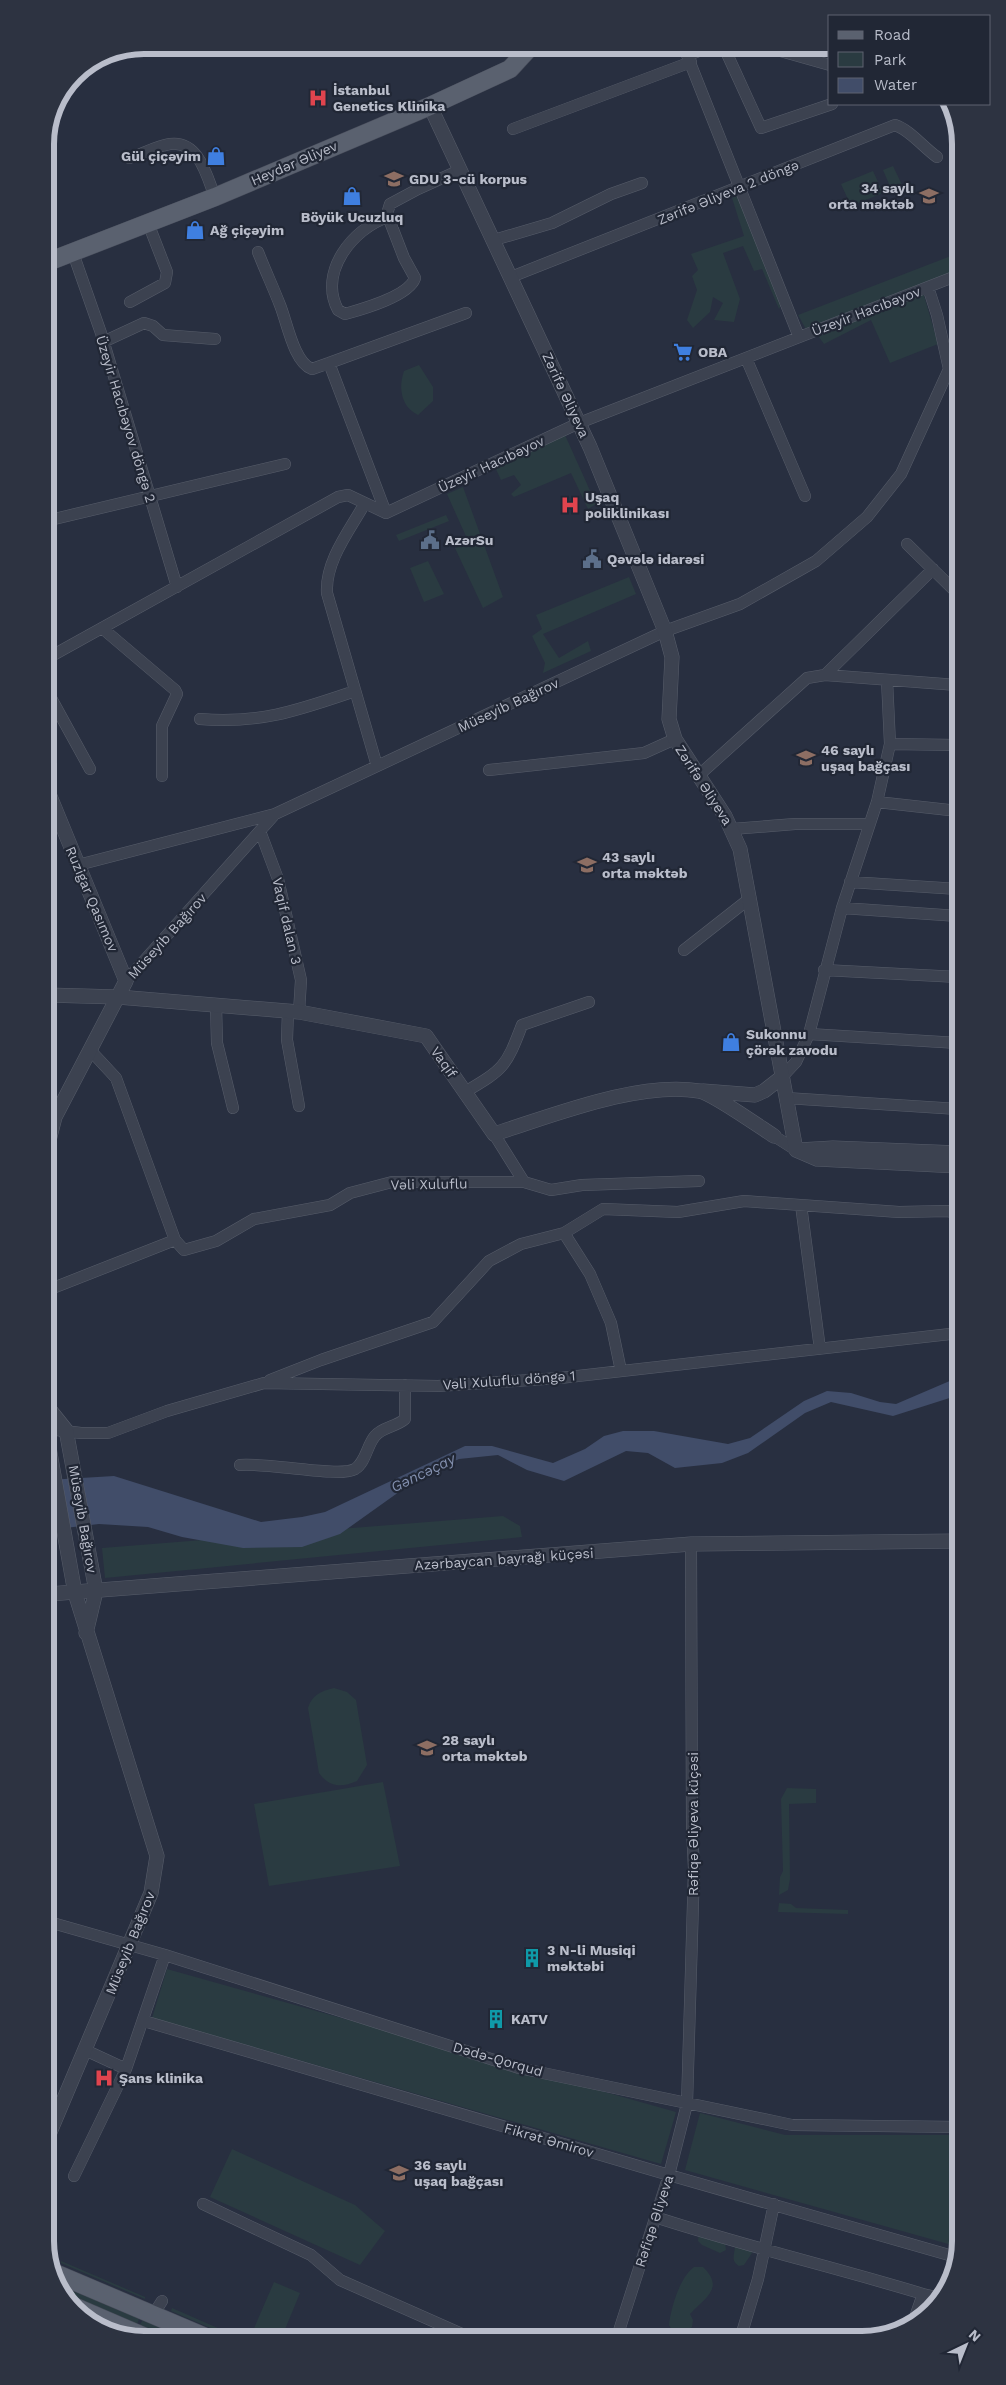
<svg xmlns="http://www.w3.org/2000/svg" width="1006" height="2385" viewBox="0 0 1006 2385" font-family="'Work Sans',sans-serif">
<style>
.green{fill:#2a3b41}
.water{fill:#414d69}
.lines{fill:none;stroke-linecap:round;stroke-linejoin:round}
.minor-casing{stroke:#575d6a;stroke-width:12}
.tertiary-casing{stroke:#575d6a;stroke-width:15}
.primary-casing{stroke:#464b59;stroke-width:19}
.minor{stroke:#3c4250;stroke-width:11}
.tertiary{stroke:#3c4250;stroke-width:14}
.primary{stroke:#5a616f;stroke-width:18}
.labels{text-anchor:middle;stroke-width:4.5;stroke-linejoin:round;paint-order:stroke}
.poi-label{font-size:14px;font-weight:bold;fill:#b9bdca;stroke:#212735;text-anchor:start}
.street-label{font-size:14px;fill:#b9bdca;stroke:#212735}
.water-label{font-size:15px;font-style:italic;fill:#8390af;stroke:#212735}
.rim{fill:none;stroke:#b9bdca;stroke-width:6}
</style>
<rect width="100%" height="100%" fill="#282f40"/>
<path class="green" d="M893 166 903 187 892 191 883 170Z
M873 171 883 193 851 206 841 184Z
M739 194 782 304 779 309 762 269 754 271 743 246 723 253 740 299 734 322 714 320 723 303 713 297 710 312 693 328 687 320 697 290 692 276 698 270 691 254 744 236 732 198Z
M956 254V273L807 331 798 315Z
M923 292 938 344 890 363 871 320 824 344 816 333Z
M419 365 433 387V401L418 415C401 407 398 388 404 371Z
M565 435 596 504 588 509 571 473 514 497 511 494 521 485 514 475 501 480 494 465Z
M463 487 503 597 483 608 455 548 469 543 447 494Z
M446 515 449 521 399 541 396 535Z
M428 561 444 594 424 602 410 568Z
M629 577 636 594 543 634 559 658 588 641 591 651 543 673 545 663 532 636 542 629 536 615Z
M503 1516 520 1526 522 1537 105 1578 102 1548Z
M334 1688 347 1692 356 1700 367 1765 357 1781C341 1788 329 1787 319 1773L308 1708C312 1695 321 1691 334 1688Z
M383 1782 400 1866 269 1886 254 1804Z
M787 1788 816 1789V1803L789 1804 790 1879 788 1890 779 1895 780 1877 783 1871 781 1799Z
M779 1903 791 1904 796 1908 848 1910V1914L778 1912Z
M167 1969 676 2112 661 2164 152 2018Z
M700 2113 785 2135H961L959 2247 685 2170Z
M232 2149 355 2205 385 2231 360 2265 210 2197Z
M704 2228 724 2233 726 2250 720 2253 702 2245 698 2241 699 2231Z
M735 2247H751L752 2253 744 2265 739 2266C731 2261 734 2256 735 2247Z
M61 2261 145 2297V2299L61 2263Z
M694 2267H703C726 2289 703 2299 690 2314L693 2320 692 2327 683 2333 679 2329 672 2330 669 2325C671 2307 680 2277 694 2267Z
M52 2275 141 2314 136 2327 67 2296Z
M274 2282 300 2293 281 2339H265L252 2333Z
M172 2308 243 2339H236L171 2311Z
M145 2316 199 2339 164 2340 138 2328Z"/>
<path class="water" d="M959 1377V1395L893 1416 831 1402 805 1413 748 1453 722 1463 675 1468 648 1453 626 1451 564 1481 527 1470 498 1455 459 1459 420 1477 340 1534 302 1547 243 1548 182 1537 148 1527 99 1524 48 1530V1480L114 1476 261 1522 302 1517 325 1512 465 1446H492L553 1463 585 1449 604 1436 623 1431H654L728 1444 750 1438 804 1401 827 1391 851 1393 880 1402 896 1404Z"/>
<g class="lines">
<g class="minor-casing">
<path id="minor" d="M683 45 799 337
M723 45 761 128 832 104
M759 45 830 65
M689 55 714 45
M513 129 691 62
M129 158C142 154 157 146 170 144 199 140 207 177 215 197
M388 217C353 228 318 272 338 310L345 314C363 309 409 296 415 278L404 258 387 214 390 204 418 189 460 170
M494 240 552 223 611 194 642 183
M258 252C265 270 273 287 280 305 287 322 294 363 312 369L329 363
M73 253 101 333 177 587
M511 277 895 125C910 130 923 147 937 157
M130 302 165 283 167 272 148 223
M103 342 144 323 153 326 163 335 215 339
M746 358 805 496
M365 503C350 530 325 561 327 593L377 766
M386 513 329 363 466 313
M46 521 285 464
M907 544 957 593
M102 628 175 690 177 694 162 726V776
M46 659 338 497 348 495 386 513 579 423 956 276
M825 675 933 569
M46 689 90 769
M200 719C261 724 299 710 355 691
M890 744 957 745
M489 770 644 753 675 739
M698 776 807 678 825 675 957 685
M877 802 958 811
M732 829 795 824H869
M260 831 278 879 301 980 299 1012
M78 865 275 814
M850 882 958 889
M842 908 958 916
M684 950 749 899
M824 970 958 977
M126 981 275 814 665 631 740 604 816 561 867 517 901 474 949 369 937 315 928 287
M216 1005 217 1043 233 1108
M288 1011 287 1040 299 1106
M809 1034 958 1043
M90 1050 116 1078 175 1240
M782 1077 796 1062 809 1034 842 908 877 802 890 744 887 680
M465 1092C504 1069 506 1067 522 1025L589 1002
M786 1098 958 1109
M774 1136 796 1150
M524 1182 551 1190 582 1185 699 1181
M801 1205 820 1349
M564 1233 590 1274 611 1323 621 1371
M48 1290 175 1240 184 1250 216 1241 254 1219 330 1205 350 1193 392 1182H524L494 1134
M270 1380 321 1360 433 1322 489 1261 521 1244 564 1233 603 1209 678 1212 744 1201 899 1212 947 1211 959 1213
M48 1429 81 1433H108L167 1411 264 1383 438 1386 560 1378 959 1333
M240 1465C265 1462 340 1478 355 1469 366 1462 367 1445 375 1436 382 1427 396 1427 405 1419V1385
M49 1922 165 1955 519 2068 792 2125 961 2127
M144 2021 669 2175 956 2257
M85 2050 126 2069
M74 2176 126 2069 165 1955
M203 2204 311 2255 340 2280 471 2338
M655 2217C744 2246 834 2267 923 2294L914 2320
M923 2294 936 2297 943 2295
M153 2315 162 2301
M741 2336 758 2279 774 2204
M617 2337 669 2175 687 2104 694 1869 692 1829 691 1544"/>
</g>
<g class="tertiary-casing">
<path id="tertiary" d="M430 106 590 447 665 631 672 657 669 719 675 739 725 816 740 849 796 1150
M47 789 126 981 55 1117 48 1144
M47 995 118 997 299 1012 426 1036 494 1134C552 1116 638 1081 699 1091 712 1093 760 1127 774 1136
M703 1091 755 1095 764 1091 782 1077
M796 1150 817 1159 958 1166
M799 1150 833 1148 958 1153
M50 1410 66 1430 96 1591 86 1633
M48 1442 75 1593 157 1856 151 1893 50 2132
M49 1594 691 1544 959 1541"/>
</g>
<g class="primary-casing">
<path id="primary" d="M45 263 215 197 430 106 510 69 532 45
M50 2271 210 2339
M73 2306 152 2340"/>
</g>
<use href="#minor" class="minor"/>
<use href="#tertiary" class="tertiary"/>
<use href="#primary" class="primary"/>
</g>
<defs>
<g id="hospital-bare" transform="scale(1.5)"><path d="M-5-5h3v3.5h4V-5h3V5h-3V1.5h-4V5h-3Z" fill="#e0444e" stroke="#212735" stroke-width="2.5" paint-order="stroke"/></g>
<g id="shop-bare" transform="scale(1.5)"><path d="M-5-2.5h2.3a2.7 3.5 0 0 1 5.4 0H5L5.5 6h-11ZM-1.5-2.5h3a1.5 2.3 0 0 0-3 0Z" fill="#3f7fe0" stroke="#212735" stroke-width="2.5" paint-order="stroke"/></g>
<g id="university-bare" transform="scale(1.5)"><path d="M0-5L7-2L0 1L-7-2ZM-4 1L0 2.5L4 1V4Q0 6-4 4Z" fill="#8d6e63" stroke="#212735" stroke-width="2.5" paint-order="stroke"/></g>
<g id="school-bare" transform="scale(1.5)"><path d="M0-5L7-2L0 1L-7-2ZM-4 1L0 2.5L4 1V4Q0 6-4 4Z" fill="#8d6e63" stroke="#212735" stroke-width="2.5" paint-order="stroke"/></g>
<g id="supermarket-bare" transform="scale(1.5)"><path d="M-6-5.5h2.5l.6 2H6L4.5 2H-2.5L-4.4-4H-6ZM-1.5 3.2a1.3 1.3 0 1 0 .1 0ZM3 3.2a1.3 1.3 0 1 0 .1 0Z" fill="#3f7fe0" stroke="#212735" stroke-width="2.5" paint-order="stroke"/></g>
<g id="civic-bare" transform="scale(1.5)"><path d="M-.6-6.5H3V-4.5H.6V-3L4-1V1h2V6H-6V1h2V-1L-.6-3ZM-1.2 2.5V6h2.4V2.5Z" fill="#5c6f8a" stroke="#212735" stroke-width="2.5" paint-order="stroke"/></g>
<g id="building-bare" transform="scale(1.5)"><path d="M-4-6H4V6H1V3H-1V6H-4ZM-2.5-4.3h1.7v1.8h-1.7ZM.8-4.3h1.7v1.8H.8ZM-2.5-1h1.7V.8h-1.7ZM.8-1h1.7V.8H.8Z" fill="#0f9aa8" stroke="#212735" stroke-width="2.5" paint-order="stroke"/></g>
</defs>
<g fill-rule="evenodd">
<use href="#hospital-bare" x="318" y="98"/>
<use href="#shop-bare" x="216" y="156"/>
<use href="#university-bare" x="394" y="179"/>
<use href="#shop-bare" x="352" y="196"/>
<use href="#school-bare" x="929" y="196"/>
<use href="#shop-bare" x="195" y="230"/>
<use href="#supermarket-bare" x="683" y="352"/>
<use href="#hospital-bare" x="570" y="505"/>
<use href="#civic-bare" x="430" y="540"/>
<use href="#civic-bare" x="592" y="559"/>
<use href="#school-bare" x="806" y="758"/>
<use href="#school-bare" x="587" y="865"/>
<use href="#shop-bare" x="731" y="1042"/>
<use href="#school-bare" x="427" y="1748"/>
<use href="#building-bare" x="532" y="1958"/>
<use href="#building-bare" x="496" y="2019"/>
<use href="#hospital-bare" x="104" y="2078"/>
<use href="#school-bare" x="399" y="2173"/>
</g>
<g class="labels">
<g class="poi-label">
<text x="333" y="95">İstanbul<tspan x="333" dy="16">Genetics Klinika</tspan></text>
<text x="201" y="161" text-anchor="end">Gül çiçəyim</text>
<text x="409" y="184">GDU 3-cü korpus</text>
<text x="914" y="193" text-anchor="end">34 saylı<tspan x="914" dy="16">orta məktəb</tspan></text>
<text x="352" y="222" text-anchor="middle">Böyük Ucuzluq</text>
<text x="210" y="235">Ağ çiçəyim</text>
<text x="698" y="357">OBA</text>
<text x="585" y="502">Uşaq<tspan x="585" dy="16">poliklinikası</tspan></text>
<text x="445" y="545">AzərSu</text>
<text x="607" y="564">Qəvələ idarəsi</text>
<text x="821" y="755">46 saylı<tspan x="821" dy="16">uşaq bağçası</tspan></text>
<text x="602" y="862">43 saylı<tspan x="602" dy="16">orta məktəb</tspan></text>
<text x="746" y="1039">Sukonnu<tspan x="746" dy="16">çörək zavodu</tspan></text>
<text x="442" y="1745">28 saylı<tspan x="442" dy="16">orta məktəb</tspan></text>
<text x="547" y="1955">3 N-li Musiqi<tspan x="547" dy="16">məktəbi</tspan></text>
<text x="511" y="2024">KATV</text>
<text x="119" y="2083">Şans klinika</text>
<text x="414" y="2170">36 saylı<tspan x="414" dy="16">uşaq bağçası</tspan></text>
</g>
<g class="street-label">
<text transform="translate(294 163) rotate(-23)" y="5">Heydər Əliyev</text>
<text transform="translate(728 192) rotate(-22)" y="5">Zərifə Əliyeva 2 döngə</text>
<text transform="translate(866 311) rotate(-21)" y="5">Üzeyir Hacıbəyov</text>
<text transform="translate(566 395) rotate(65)" y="5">Zərifə Əliyeva</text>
<text transform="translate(126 419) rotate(73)" y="5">Üzeyir Hacıbəyov döngə 2</text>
<text transform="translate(491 464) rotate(-25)" y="5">Üzeyir Hacıbəyov</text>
<text transform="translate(508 705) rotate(-25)" y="5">Müseyib Bağırov</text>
<text transform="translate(704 785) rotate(57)" y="5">Zərifə Əliyeva</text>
<text transform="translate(92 899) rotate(67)" y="5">Ruzigar Qasımov</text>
<text transform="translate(287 921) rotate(77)" y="5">Vaqif dalan 3</text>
<text transform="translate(167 936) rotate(-48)" y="5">Müseyib Bağırov</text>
<text transform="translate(444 1062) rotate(55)" y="5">Vaqif</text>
<text transform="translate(429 1184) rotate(-1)" y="5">Vəli Xuluflu</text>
<text transform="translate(509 1380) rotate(-4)" y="5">Vəli Xuluflu döngə 1</text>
<text transform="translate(83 1519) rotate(80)" y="5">Müseyib Bağırov</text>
<text transform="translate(504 1559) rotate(-4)" y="5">Azərbaycan bayrağı küçəsi</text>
<text transform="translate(693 1824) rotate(-90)" y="5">Rəfiqə Əliyeva küçəsi</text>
<text transform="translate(130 1943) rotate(-68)" y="5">Müseyib Bağırov</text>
<text transform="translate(498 2059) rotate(16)" y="5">Dədə-Qorqud</text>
<text transform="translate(549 2140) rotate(16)" y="5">Fikrət Əmirov</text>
<text transform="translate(654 2221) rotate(-72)" y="5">Rəfiqə Əliyeva</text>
</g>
<g class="water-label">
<text transform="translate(423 1473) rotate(-26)" y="5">Gəncəçay</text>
</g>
</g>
<path d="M0 0H1006V2385H0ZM144 54H862A90 90 0 0 1 952 144V2241A90 90 0 0 1 862 2331H144A90 90 0 0 1 54 2241V144A90 90 0 0 1 144 54Z" fill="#2d3341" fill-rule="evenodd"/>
<path class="rim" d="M144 54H862A90 90 0 0 1 952 144V2241A90 90 0 0 1 862 2331H144A90 90 0 0 1 54 2241V144A90 90 0 0 1 144 54Z"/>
<rect x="828" y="15" width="162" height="90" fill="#212735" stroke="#5e6371"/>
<rect x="838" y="31" width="25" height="8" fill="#5a616f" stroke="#5e6371"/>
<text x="874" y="40" font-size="15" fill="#b9bdca">Road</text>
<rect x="838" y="52" width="25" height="15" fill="#2a3b41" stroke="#5e6371"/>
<text x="874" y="65" font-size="15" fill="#b9bdca">Park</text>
<rect x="838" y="78" width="25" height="15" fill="#414d69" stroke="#5e6371"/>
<text x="874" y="90" font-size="15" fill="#b9bdca">Water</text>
<g transform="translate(966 2345) rotate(43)" stroke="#212735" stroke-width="4" paint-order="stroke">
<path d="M0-4L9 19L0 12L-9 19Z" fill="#b9bdca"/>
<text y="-8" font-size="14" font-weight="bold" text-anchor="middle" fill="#b9bdca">N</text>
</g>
</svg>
